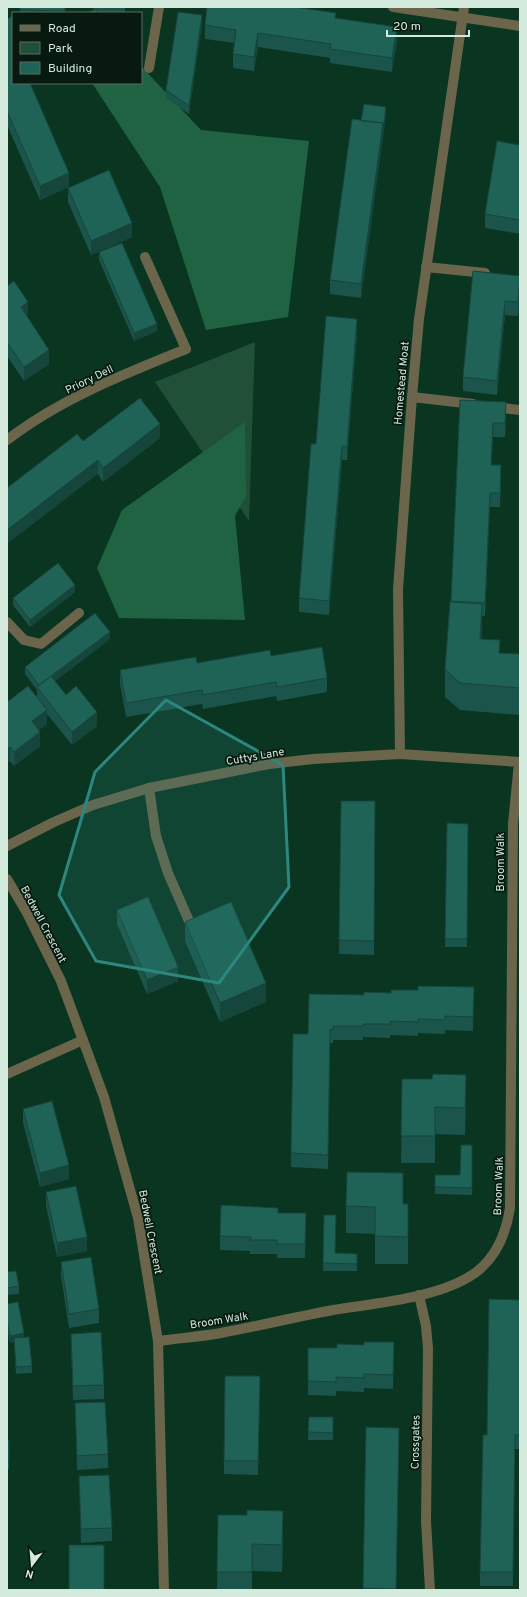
<svg xmlns="http://www.w3.org/2000/svg" width="527" height="1597" viewBox="0 0 527 1597" font-family="Overpass,sans-serif">
<style>
.green{fill:#215038}
.forest{fill:#1f6343}
.lines{fill:none;stroke-linecap:round;stroke-linejoin:round}
.service{stroke:#6a654b;stroke-width:10}
.minor{stroke:#6a654b;stroke-width:10}
.tertiary{stroke:#6a654b;stroke-width:10}
.wall{fill:#1b544a}
.shaded-wall{fill:#16453c}
.building{fill:#1f6256;stroke:#16453c}
.marked{fill:#2d877f;fill-opacity:0.2;stroke:#2d877f;stroke-width:3;stroke-linejoin:round}
.labels{text-anchor:middle;stroke-width:3.5;stroke-linejoin:round;paint-order:stroke}
.street-label{font-size:11px;fill:#d4eadd;stroke:#081910}
</style>
<rect width="100%" height="100%" fill="#093521"/>
<path class="green" d="M255 342 249 521 155 382Z"/>
<path class="forest" d="M141 66 201 130 309 141 288 317 206 330 160 187 92 83H141Z
M245 422 246 496 235 516 245 620 119 618 97 568 122 510Z"/>
<g class="lines">
<path class="service" d="M149 68 159 7
M145 257 186 349
M426 267 485 273
M412 397 473 404
M493 407 520 410
M7 622 24 640 41 644 79 613
M149 788 156 836 168 873 189 921"/>
<path class="minor" d="M393 7 520 26
M7 440C60 399 124 374 186 349
M400 754 398 589 412 397 419 319 464 7
M7 846 54 822 93 805 149 788 269 764 313 759 400 754 520 762
M7 1074 83 1040
M419 1295 426 1326 428 1348 426 1521 430 1590
M158 1341C178 1338 200 1337 221 1333 258 1326 296 1317 333 1310 376 1303 440 1298 475 1273 497 1257 506 1234 510 1208L513 824 519 762"/>
<path class="tertiary" d="M7 879 27 913 61 981 104 1097 138 1218 158 1341 164 1590"/>
</g>
<path class="wall" d="M20 7H65V13H20Z
M93 7H125V13H87L93 10Z
M336 18 397 41 392 72 330 63V58L258 47 254 71 233 68V54L234 43 205 39V25Z
M7 19 13 83 69 187 40 200 7 125Z
M202 23 189 114 166 98V90Z
M386 114 361 298 330 294V280Z
M520 145V234L485 228V214Z
M68 188 132 237 91 255 68 202Z
M99 252 157 331 134 341 99 260Z
M473 271 520 276V296L518 316 505 315 497 395 463 391V377Z
M7 286 28 316 27 317 49 364 24 381 7 356Z
M357 333 347 460H342L329 615 299 612V598L316 444Z
M460 400 506 416 505 437H493L491 465 501 479 500 507H490L485 616H482V639L500 653 520 654V715L460 710 445 697V669L451 602Z
M160 438 103 482 98 474 83 441Z
M75 592 30 627 13 605V598Z
M110 639 55 681 66 695 97 726 72 745 47 714V724L39 730 40 746 14 766 10 761 7 763V702L37 697V690L25 674V667Z
M271 656 327 678V692L277 701 276 696 203 709 202 704 126 717 120 684V670Z
M341 801H375L374 955 339 954Z
M447 823 468 824 467 947H445Z
M117 910 178 981 147 994 117 924Z
M185 922 266 1002 220 1022 185 941Z
M474 987 473 1031 445 1030V1034L418 1033V1036L390 1035V1038L363 1037V1040H333V1043H330L328 1169 291 1167V1153L308 1034 364 995 418 990Z
M402 1079 466 1102 465 1135 435 1134V1163H401Z
M23 1109 69 1179 40 1187 23 1123Z
M472 1145V1195L435 1194V1175H460Z
M46 1192 87 1251 57 1257 46 1206Z
M403 1204 408 1231V1264H375V1234L346 1233V1206Z
M278 1213H306L305 1258H277V1254H250V1251L220 1250V1236Z
M324 1215 335 1253 357 1254V1271H323Z
M61 1262 99 1309V1323L69 1328 61 1276Z
M7 1272 19 1286V1294L7 1295Z
M520 1300V1449H515L513 1586H480V1572L487 1435Z
M7 1304 24 1337 32 1366V1373L16 1374 14 1343H10L7 1329Z
M71 1334 104 1385V1399L73 1400 71 1348Z
M394 1342 393 1389 364 1388V1392L336 1391V1396L308 1395V1381L337 1348Z
M260 1390 258 1475 224 1474V1461Z
M75 1403 108 1454V1468L77 1470Z
M309 1417H333V1440H308Z
M366 1427 399 1442 396 1590H363Z
M7 1440H9V1469H7Z
M79 1476 112 1528V1541L81 1543Z
M218 1515 283 1538 282 1572 252 1571V1590H217Z"/>
<path class="shaded-wall" d="M202 15V23L189 114V106Z
M397 27V41L392 72V58Z
M258 33V47L254 71V57Z
M386 107V114L361 298V284L383 123Z
M69 173V187L40 200V186Z
M132 223V237L91 255V241Z
M520 282V296L518 316V302Z
M505 301V315L497 395V381Z
M28 302V316L21 321V307Z
M357 319V333L347 460V447Z
M157 324V331L134 341V333Z
M49 350V364L24 381V367Z
M506 402V416L505 437V423Z
M493 423V437L491 479V465Z
M160 424V438L103 482V468Z
M342 446V460L329 615V601Z
M98 460V474L7 544V530Z
M501 465V479L500 507V493Z
M490 493V507L485 616V603Z
M75 585V592L30 627V620Z
M482 604V631L480 666V639Z
M110 632V639L41 692 39 686Z
M47 710V724L32 735V721Z
M97 712V726L72 745V732Z
M40 732V746L14 766V752Z
M10 747V761L7 763V749Z
M178 967V981L147 994V980Z
M266 983V1002L220 1022V1003Z
M466 1075V1102L465 1135V1108Z
M69 1165V1179L40 1187V1173Z
M87 1237V1251L57 1257V1243Z
M24 1333V1340L14 1338V1343H10V1336Z
M283 1511V1538L282 1572V1545Z"/>
<path class="building" d="M20 7H65V11L20 10Z
M207 7H295L336 13 335 18 397 27 392 58 330 49 331 44 258 33 254 57 233 54 236 30 205 25Z
M96 9 97 13H87Z
M178 12 202 15 189 106 166 90Z
M13 16V83H30L69 173 40 186 7 111V19Z
M364 104 386 107 383 130V123L361 121Z
M352 119 383 123 361 284 330 280Z
M497 141 520 145V220L485 214Z
M109 170 132 223 91 241 68 188Z
M122 243 157 324 134 333 99 252Z
M473 271 520 276 518 302 505 301 497 381 463 377Z
M14 281 28 302 21 307 49 350 24 367 7 342V286Z
M326 316 357 319 347 447 342 446 329 601 299 598 311 444H316Z
M140 398 160 424 103 468 98 460 7 530V488L77 434 83 441Z
M460 400 506 402 505 423H493L491 465H501L500 493H490L485 603 451 601Z
M58 563 75 585 30 620 13 598Z
M450 602 482 604 480 639 500 640 499 653 520 654V688L460 683 445 669Z
M95 613 110 632 39 685 25 667Z
M322 647 327 678 277 687 276 682 203 695 202 690 126 703 120 670 196 657 197 663 270 650 271 656Z
M51 676 66 695 76 686 97 712 72 732 37 687Z
M28 686 47 710 32 721 40 732 14 752 10 747 7 749V702Z
M341 801H375L374 941 339 940Z
M447 823 468 824 467 939H445Z
M148 897 178 967 147 980 117 910Z
M231 902 266 983 220 1003 185 922Z
M418 986 474 987 473 1017 445 1016V1020L418 1019V1022L390 1021V1024H363V1026H333V1029H330L328 1155 291 1153 293 1034H308L309 994 364 995V992L391 993V990H418Z
M433 1074 466 1075 465 1108 435 1107V1136H401L402 1079H432Z
M52 1101 69 1165 40 1173 23 1109Z
M461 1145H472V1188L435 1187V1175H460Z
M347 1172 403 1173V1204H408V1237L375 1236V1207L346 1206Z
M76 1186 87 1237 57 1243 46 1192Z
M221 1205 278 1208V1213H306L305 1244H277V1240H250L251 1237 220 1236Z
M324 1215H336L335 1253 357 1254V1264L323 1263Z
M91 1257 99 1309 69 1314 61 1262Z
M16 1271 19 1286 7 1288V1272Z
M489 1299 520 1300V1435H515L513 1572H480L483 1435H487Z
M18 1302 24 1333 10 1336 7 1321V1304Z
M101 1332 104 1385 73 1386 71 1334Z
M29 1337 32 1366 16 1367 14 1338Z
M364 1342H394L393 1375 364 1374V1378L336 1377V1382L308 1381V1348H337V1344L364 1345Z
M225 1376H260L258 1461H224Z
M105 1402 108 1454 77 1456 75 1403Z
M309 1417H333V1433L308 1432Z
M366 1427 399 1428 396 1589 363 1588Z
M7 1440H9V1462H7Z
M109 1475 112 1528 81 1529 79 1476Z
M247 1510 283 1511 282 1545 252 1544V1572H217L218 1515H247Z
M69 1545H104V1590H69Z"/>
<path class="marked" d="M166 700 283 765 289 887 219 983 96 961 59 895 95 772Z"/>
<g class="labels">
<g class="street-label">
<text transform="translate(89 379) rotate(-26)" y="4">Priory Dell</text>
<text transform="translate(401 383) rotate(-85)" y="4">Homestead Moat</text>
<text transform="translate(255 756) rotate(-10)" y="4">Cuttys Lane</text>
<text transform="translate(500 862) rotate(-90)" y="4">Broom Walk</text>
<text transform="translate(44 924) rotate(62)" y="4">Bedwell Crescent</text>
<text transform="translate(498 1186) rotate(-88)" y="4">Broom Walk</text>
<text transform="translate(151 1232) rotate(79)" y="4">Bedwell Crescent</text>
<text transform="translate(219 1320) rotate(-9)" y="4">Broom Walk</text>
<text transform="translate(415 1442) rotate(-89)" y="4">Crossgates</text>
</g>
</g>
<rect width="527" height="1597" fill="none" stroke="#d4eadd" stroke-width="16"/>
<rect x="12" y="12" width="130" height="72" fill="#081910" stroke="#5a6d62"/>
<rect x="20" y="25" width="20" height="6" fill="#6a654b" stroke="#5a6d62"/>
<text x="48" y="32" font-size="12" fill="#d4eadd">Road</text>
<rect x="20" y="42" width="20" height="12" fill="#215038" stroke="#5a6d62"/>
<text x="48" y="52" font-size="12" fill="#d4eadd">Park</text>
<rect x="20" y="62" width="20" height="12" fill="#1f6256" stroke="#5a6d62"/>
<text x="48" y="72" font-size="12" fill="#d4eadd">Building</text>
<g transform="translate(32 1565) rotate(196)" stroke="#081910" stroke-width="3" paint-order="stroke">
<path d="M0-3L7 15L0 10L-7 15Z" fill="#d4eadd"/>
<text y="-6" font-size="11" font-weight="bold" text-anchor="middle" fill="#d4eadd">N</text>
</g>
<path d="M387 30v6h82v-6" fill="none" stroke="#d4eadd" stroke-width="2"/>
<text x="393" y="30" font-size="12" fill="#d4eadd" stroke="#081910" stroke-width="3" paint-order="stroke">20 m</text>
</svg>
